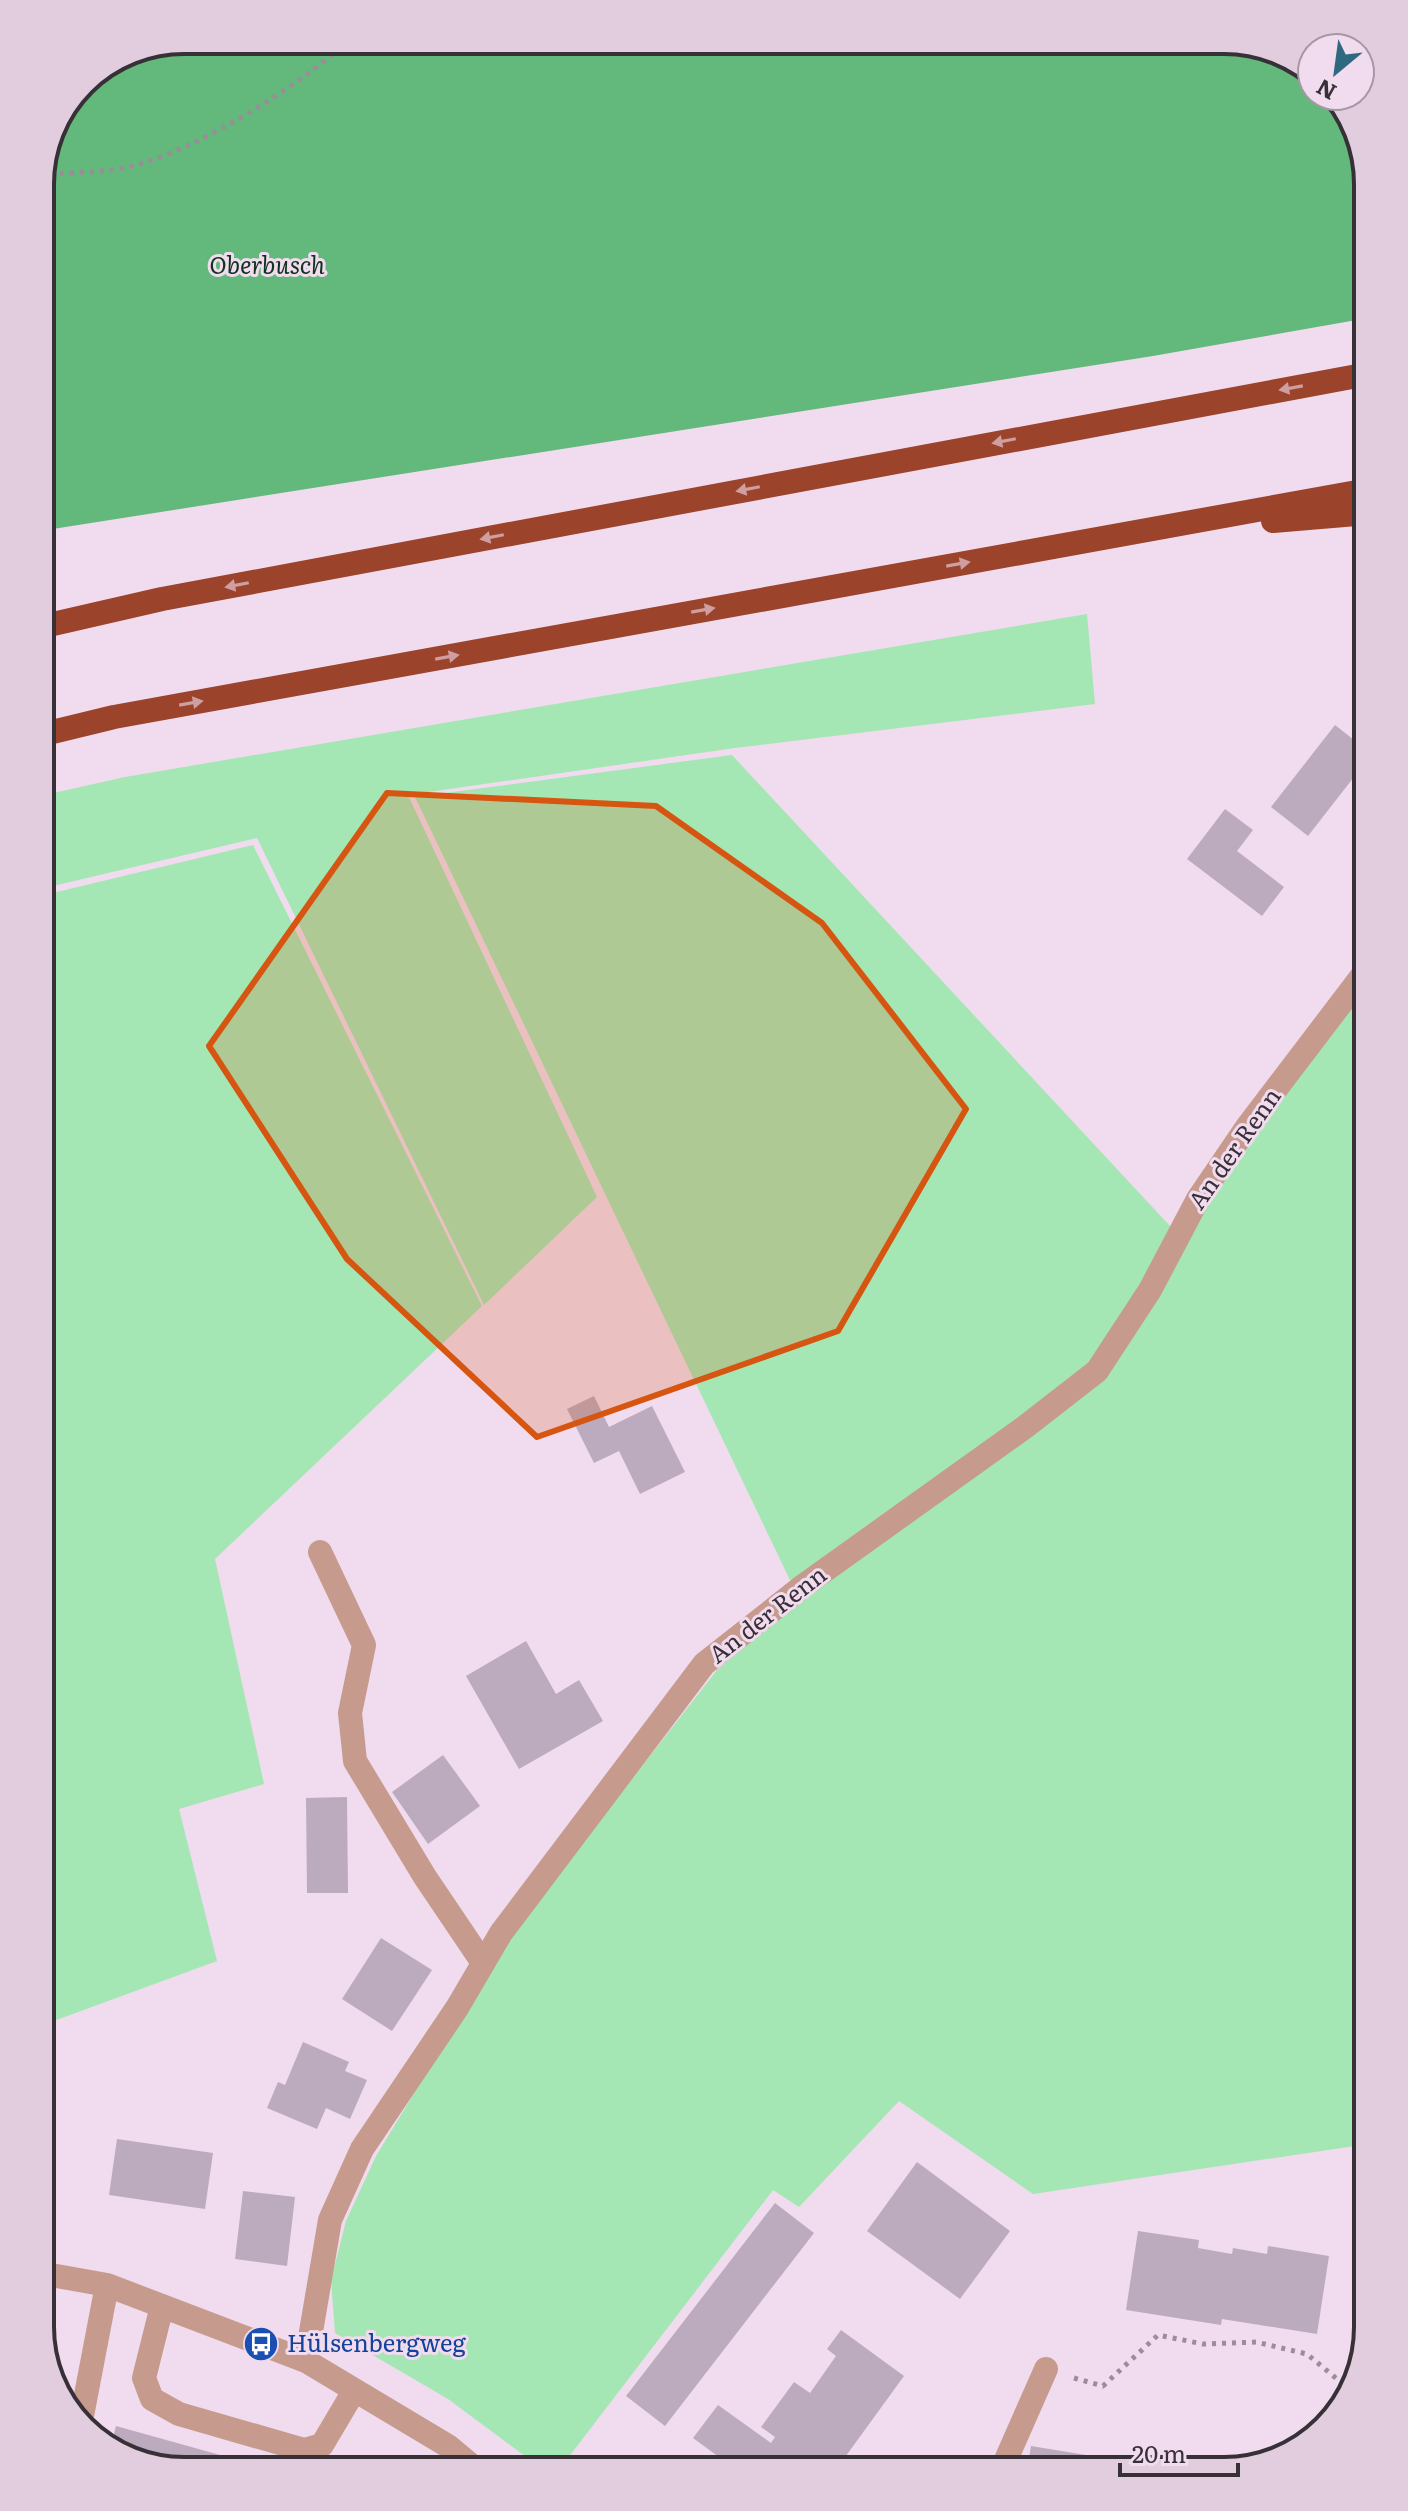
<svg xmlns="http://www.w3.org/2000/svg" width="1408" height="2511" viewBox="0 0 1408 2511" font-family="Literata,serif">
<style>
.green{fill:#a4e7b4}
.forest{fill:#62b97b}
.building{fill:#bcabbf}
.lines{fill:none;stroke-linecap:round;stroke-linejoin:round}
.path{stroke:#9c8c9a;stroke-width:5;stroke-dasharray:4 6;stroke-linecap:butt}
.minor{stroke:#c69b8e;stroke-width:24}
.highway{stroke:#9b432b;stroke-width:24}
.oneway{fill:#cf9ea0}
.marked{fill:#d65510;fill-opacity:0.2;stroke:#d65510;stroke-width:6;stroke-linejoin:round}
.labels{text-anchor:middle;stroke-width:6;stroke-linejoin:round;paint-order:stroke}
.park-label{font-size:24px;font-style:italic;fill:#0f341b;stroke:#f1dbee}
.street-label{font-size:24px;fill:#383037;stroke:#f1dbee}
.transit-label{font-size:24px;fill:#164399;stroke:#f1dbee;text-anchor:start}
.rim{fill:none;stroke:#383037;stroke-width:4}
</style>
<rect width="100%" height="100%" fill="#f1dbee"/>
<path class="green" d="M1087 614 1095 704 735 748 408 795 597 1197 484 1305 257 838 40 889V796L125 777Z
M732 755 1183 1240 1213 1188 1368 985V2144L1033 2194 899 2101 799 2207 773 2190 558 2471H545L448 2399 335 2333 331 2280 346 2221 376 2156 509 1937 717 1670 800 1601 415 797Z
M253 845 482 1306 215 1559 264 1784 179 1809 217 1961 40 2026V896Z"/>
<path class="forest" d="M184 40H1234L1304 65 1312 73V96H1332L1353 121 1368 184V318L1153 356 40 531V175L83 82 129 51Z"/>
<path class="building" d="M1335 725 1368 751V759L1308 836 1271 807Z
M1225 809 1253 830 1237 851 1284 887 1262 916 1187 859Z
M594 1396 609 1427 652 1406 685 1472 640 1494 619 1451 594 1463 567 1409Z
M526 1641 556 1694 579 1680 603 1721 519 1769 466 1676Z
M443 1755 480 1806 428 1844 392 1792Z
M347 1797 348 1893H307L306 1798Z
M381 1938 432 1970 392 2031 342 1999Z
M303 2042 349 2062 345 2071 367 2080 350 2119 326 2108 317 2129 267 2108 278 2082 285 2085Z
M117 2139 213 2153 205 2209 109 2195Z
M50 2145 53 2191 40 2192V2146Z
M917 2162 1010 2231 960 2299 867 2231Z
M243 2191 295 2197 287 2266 235 2259Z
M775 2203 814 2233 665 2426 626 2396Z
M1138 2231 1199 2240 1198 2248 1232 2254 1233 2248 1267 2254 1268 2246 1329 2256 1317 2334 1222 2319 1221 2325 1126 2310Z
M841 2330 904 2376 835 2471H738L693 2438 718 2405 771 2443 775 2437 761 2427 794 2382 810 2393 836 2356 827 2349Z
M116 2426 274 2470 273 2471H175L110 2449Z
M1031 2446 1092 2456 1091 2464 1124 2469 1126 2462 1164 2468 1165 2461 1191 2466 1190 2471H1027Z"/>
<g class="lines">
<path class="path" d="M40 175C70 172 103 173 132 166 195 151 302 85 348 40
M1074 2378 1103 2386 1158 2335 1203 2344 1256 2342 1307 2354 1349 2389"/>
<path class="minor" d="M320 1552 364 1645 350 1713 355 1761 425 1877 483 1963
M40 2273 107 2285 306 2361 448 2446 478 2471
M162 2306 144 2378 152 2399 179 2414 304 2450 322 2445 354 2391
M306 2361 330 2220 362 2149 457 2008 501 1933 704 1664 803 1586 1025 1427 1097 1371 1150 1290 1198 1199 1247 1127 1368 968
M81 2421 107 2285
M1001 2471 1046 2369"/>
<path class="highway" d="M1273 521 1368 513
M40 627 162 599 1368 374
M40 735 114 717 1368 490"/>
</g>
<defs><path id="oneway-solid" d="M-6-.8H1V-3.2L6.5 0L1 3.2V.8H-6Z" transform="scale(2)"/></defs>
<g class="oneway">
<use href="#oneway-solid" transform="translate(1291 388) rotate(170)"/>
<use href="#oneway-solid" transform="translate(1004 441) rotate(169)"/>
<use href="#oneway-solid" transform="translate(748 489) rotate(169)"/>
<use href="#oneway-solid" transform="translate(492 537) rotate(169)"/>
<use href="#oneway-solid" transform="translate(958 564) rotate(-10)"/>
<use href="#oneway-solid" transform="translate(237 585) rotate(169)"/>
<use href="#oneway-solid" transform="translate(703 610) rotate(-10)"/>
<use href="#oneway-solid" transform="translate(447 657) rotate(-10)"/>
<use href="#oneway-solid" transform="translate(191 703) rotate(-10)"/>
</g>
<path class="marked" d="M387 793 656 806 822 923 966 1109 838 1331 537 1437 347 1259 209 1046Z"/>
<defs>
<g id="bus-disc" transform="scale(1.8)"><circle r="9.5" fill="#1a4fb4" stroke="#f1dbee"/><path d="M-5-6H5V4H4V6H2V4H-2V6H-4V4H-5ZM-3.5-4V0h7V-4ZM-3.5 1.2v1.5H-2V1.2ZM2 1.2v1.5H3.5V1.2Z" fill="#fff"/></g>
</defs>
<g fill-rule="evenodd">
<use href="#bus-disc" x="261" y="2344"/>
</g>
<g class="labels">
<g class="park-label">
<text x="267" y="274">Oberbusch</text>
</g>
<g class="street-label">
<text transform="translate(1235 1149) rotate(-55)" y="8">An der Renn</text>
<text transform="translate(768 1615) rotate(-38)" y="8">An der Renn</text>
</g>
<g class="transit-label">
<text x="287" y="2352">Hülsenbergweg</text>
</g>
</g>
<path d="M0 0H1408V2511H0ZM184 54H1224A130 130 0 0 1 1354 184V2327A130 130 0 0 1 1224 2457H184A130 130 0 0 1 54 2327V184A130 130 0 0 1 184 54Z" fill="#e2cddf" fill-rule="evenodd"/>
<path class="rim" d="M184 54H1224A130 130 0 0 1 1354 184V2327A130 130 0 0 1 1224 2457H184A130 130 0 0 1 54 2327V184A130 130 0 0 1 184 54Z"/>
<g transform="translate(1336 72) rotate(209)"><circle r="38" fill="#f1dbee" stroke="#a797a5" stroke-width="2"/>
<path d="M0-6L14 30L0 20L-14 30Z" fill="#2e6981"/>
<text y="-12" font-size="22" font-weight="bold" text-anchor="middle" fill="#383037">N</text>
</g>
<path d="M1120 2463v12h118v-12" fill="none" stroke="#383037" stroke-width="4"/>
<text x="1132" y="2463" font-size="24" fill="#383037" stroke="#f1dbee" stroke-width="6" paint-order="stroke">20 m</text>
</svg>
